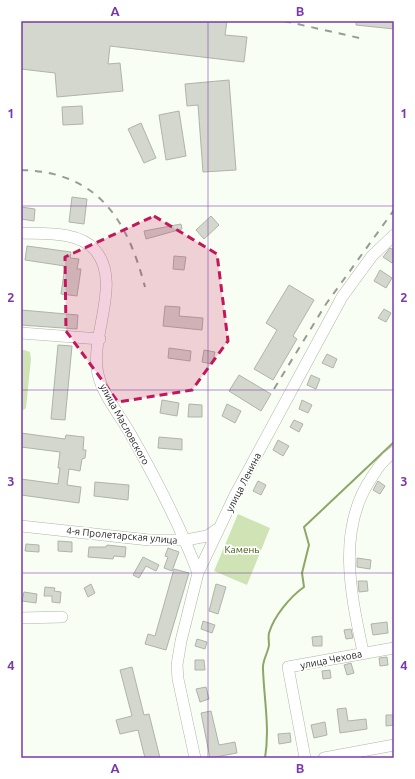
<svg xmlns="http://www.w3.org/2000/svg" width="415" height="779" viewBox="0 0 415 779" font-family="Ubuntu,sans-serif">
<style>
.green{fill:#cfe3b4}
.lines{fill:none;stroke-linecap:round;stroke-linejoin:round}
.stream{stroke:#8ca766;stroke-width:2}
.building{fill:#d3d7cd;stroke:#afb3aa}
.minor-casing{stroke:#afb4aa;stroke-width:12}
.minor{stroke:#fff;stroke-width:11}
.rail{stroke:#989b95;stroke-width:2;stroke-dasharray:7 7;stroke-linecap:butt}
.marked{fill:#c2185b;fill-opacity:0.2;stroke:#c2185b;stroke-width:3;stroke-dasharray:8 5;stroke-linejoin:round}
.grid{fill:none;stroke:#7a38ad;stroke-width:1;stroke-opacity:0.55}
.labels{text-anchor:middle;stroke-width:3.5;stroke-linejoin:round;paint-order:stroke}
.street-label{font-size:10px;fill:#272825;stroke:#fff}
.park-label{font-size:10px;fill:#3e560e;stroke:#fff}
.neatline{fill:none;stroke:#7a38ad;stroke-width:1.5}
.grid-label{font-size:13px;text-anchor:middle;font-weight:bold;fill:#7a38ad}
</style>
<rect width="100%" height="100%" fill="#f9fef4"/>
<path class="green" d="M21 349 30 352 31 359 26 408 21 412Z
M238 514 270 528 247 585 214 571Z"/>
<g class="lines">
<path class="stream" d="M265 758C270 728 264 699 263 669 262 661 268 653 269 645 269 641 268 637 269 633 274 616 290 597 304 587L302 573 309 545 304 527 394 442"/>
</g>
<path class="building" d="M21 21H227L225 35 247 37 244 62 110 46 108 64 120 63 123 91 57 97 55 73 21 69Z
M356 21H394V29L356 25Z
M229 80 236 170 203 172 198 105 187 106 185 84Z
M82 106 83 124 63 125 62 107Z
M179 111 186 156 166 160 159 115Z
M141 123 156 158 144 163 128 129Z
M72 197 87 199 84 224 69 222Z
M21 207 35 209 34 221 21 219Z
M211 216 219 225 204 239 196 230Z
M181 224 182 229 146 239 144 231Z
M27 246 71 252 70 258 79 259 77 269H81L77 296 61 294 65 266 25 260Z
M390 248 394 250V259L392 263 383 257Z
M174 256 186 257 184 270 173 269Z
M380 270 392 278 386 288 374 281Z
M289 285 314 300 293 336 297 339 273 380 254 369 277 330 266 323Z
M165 306 180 307 179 316 203 318 202 330 163 326Z
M384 309 391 313 386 322 378 318Z
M21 310 78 315 77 329 21 325Z
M58 345 72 346 65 420 51 419Z
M169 348 191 351 190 361 168 358Z
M204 350 215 352 212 364 202 362Z
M327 354 337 359 333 368 322 363Z
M239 375 271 394 261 411 229 391Z
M311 375 320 379 316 389 307 385Z
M162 400 179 403 177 416 160 413Z
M302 400 312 405 308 413 299 409Z
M189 404 202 405V417H188Z
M227 404 241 411 235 423 222 416Z
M294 420 303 424 299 432 290 427Z
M21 433 65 439 66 435 84 437 83 450H86L85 458 82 459 80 471 69 469 67 485 81 487 79 503 21 495V479L58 484 60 468H58L60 452 21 447Z
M159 437 182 439V450L158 448Z
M278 440 289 446 283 456 273 450Z
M258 481 266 485 261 495 253 491Z
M378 481 385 486 380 494 373 490Z
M95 482 129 485 128 500 94 496Z
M58 541 72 542V552L58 551Z
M26 544 39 545V552L25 551Z
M107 545 126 547 125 557 114 556 113 559 88 557 89 547H106Z
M168 548 179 552 172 571 164 568 168 557 165 556Z
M143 557 159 565 156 571 146 566 139 578 133 575Z
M357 558 371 560 370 569 357 567Z
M174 569 189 573 166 650 145 644 148 634 155 636Z
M358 581H367L368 591 359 592Z
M91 584 95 593 88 597 84 588Z
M216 584 226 587 218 614 209 611Z
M45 587 55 588 54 591 61 592 60 603 52 602V596H44Z
M24 592 37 594 36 603 22 601Z
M203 621 215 625 212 633 201 629Z
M387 622 388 633 373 635 371 624Z
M351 629 353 638 346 639 344 630Z
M322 636V646H313L312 637Z
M197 639 207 642 205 649 195 646Z
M387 657 388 665 380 666 379 658Z
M195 660H204L205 670H195Z
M351 663 354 673 347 675 344 665Z
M132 667 144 715 149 714 160 758H145L138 730 120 734 116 720 132 716 120 670Z
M330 670 331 678 323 679 322 671Z
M206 687 209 699 200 702 196 689Z
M346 708 348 721 366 719 367 729 340 733 337 709Z
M211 711 219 745 235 742 237 753 210 758 201 713Z
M386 715H394V725L386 726Z
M325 722 327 735 314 738 311 725Z
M290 733 291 742 279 744 278 734Z"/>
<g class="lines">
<g class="minor-casing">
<path id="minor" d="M21 233C44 234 79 231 95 250 123 282 89 337 98 374 103 396 120 415 131 435 156 479 180 525 198 573
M21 333 100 339
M21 526 149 540H186L207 536 219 528
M21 618 62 617
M363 652C351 595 336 529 372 477 379 466 384 459 394 452
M195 758 178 679 177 665 181 641 198 573 235 495 342 297 372 256 394 235
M305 758 288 667 394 648
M324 758 394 745"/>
</g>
<use href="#minor" class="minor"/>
<path class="rail" d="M284 21 364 39
M21 170C98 172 127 219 145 287
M274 389 326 304 394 210"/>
</g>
<path class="marked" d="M154 216 217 254 228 341 192 390 118 402 66 331 65 257Z"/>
<path class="grid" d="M208 21V758M21 206H394M21 390H394M21 573H394"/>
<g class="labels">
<g class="street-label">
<text transform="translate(125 424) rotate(61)" y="4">улица Масловского</text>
<text transform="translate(243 482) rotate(-63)" y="4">улица Ленина</text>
<text transform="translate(122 535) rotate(5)" y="4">4-я Пролетарская улица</text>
<text transform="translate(331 659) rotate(-11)" y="4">улица Чехова</text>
</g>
<g class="park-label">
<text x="242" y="553">Камень</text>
</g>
</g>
<rect width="415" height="779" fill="none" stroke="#ffffff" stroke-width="44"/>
<rect x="22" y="22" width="371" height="735" class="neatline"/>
<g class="grid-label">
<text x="115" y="16">A</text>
<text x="300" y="16">B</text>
<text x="11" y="118">1</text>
<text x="404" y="118">1</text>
<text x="11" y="302">2</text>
<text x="404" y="302">2</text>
<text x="11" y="486">3</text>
<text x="404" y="486">3</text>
<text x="11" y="670">4</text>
<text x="404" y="670">4</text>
<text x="115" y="773">A</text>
<text x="300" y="773">B</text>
</g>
</svg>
